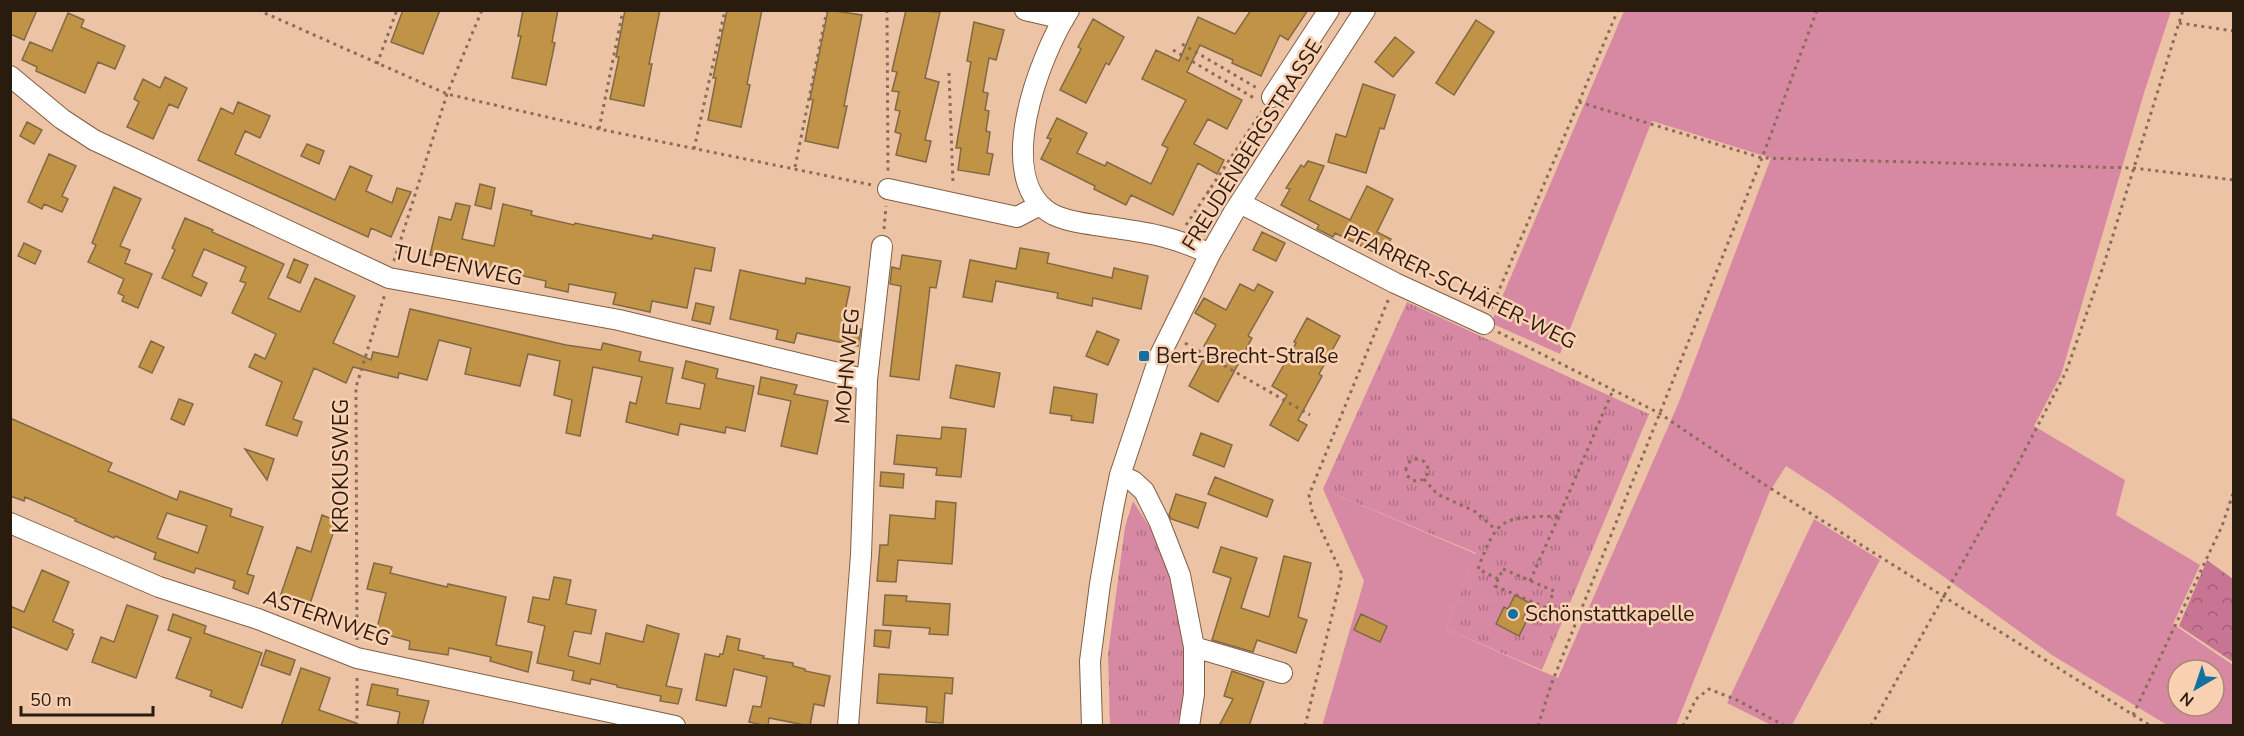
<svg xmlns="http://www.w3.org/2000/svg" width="2244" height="736" viewBox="0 0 2244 736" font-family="'Nunito Sans',sans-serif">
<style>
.green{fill:#d789a4;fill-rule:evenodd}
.forest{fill:url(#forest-crowns)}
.park{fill:url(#park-tufts)}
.building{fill:#c19346;stroke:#816943;stroke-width:1.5;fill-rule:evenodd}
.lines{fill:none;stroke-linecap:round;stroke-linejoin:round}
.minor-casing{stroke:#825e43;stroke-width:22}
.path{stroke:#8a6d59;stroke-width:3;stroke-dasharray:3 4.5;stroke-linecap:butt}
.minor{stroke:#fff;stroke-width:20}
.poi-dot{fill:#14709e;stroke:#fad0b2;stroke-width:2}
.labels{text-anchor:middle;stroke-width:5;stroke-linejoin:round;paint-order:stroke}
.street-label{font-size:21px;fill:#2a1b0f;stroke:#fad0b2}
.poi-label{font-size:21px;fill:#2a1b0f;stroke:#fad0b2;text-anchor:start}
</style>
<defs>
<pattern id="forest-crowns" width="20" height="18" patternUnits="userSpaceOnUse" patternTransform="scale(1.5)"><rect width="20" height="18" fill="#c87593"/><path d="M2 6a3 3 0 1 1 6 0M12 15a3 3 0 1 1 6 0" fill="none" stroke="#a35f76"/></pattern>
<pattern id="park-tufts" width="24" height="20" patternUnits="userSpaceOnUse" patternTransform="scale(1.5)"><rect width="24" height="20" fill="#d789a4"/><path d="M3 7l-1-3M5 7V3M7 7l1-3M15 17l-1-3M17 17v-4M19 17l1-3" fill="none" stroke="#af6f84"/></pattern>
</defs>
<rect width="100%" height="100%" fill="#edc3a5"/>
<path class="green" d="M1624 11H2171L2144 93 2061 375 2034 426 2125 480 2116 515 2200 565 2173 624 2233 665V725H2167L2052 655 1829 494 1786 466 1770 491 1676 725 1322 726 1364 581 1323 489 1476 554 1446 629 1558 678 1679 402 1771 158 1652 121 1560 354 1491 323ZM2178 670H2214V706H2178Z
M1814 519 1880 560 1792 725H1771L1727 703Z"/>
<path class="forest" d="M2207 560 2233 579V662L2179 626Z"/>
<path class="park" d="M1407 302 1649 414 1542 670 1446 629 1476 553 1323 489Z
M1133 501C1143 517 1154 533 1162 549 1189 597 1193 674 1177 725L1110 726 1108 654 1125 527Z"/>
<path class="building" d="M10 10H37L24 40 10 34Z
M403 10H440L423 54 391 42Z
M523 10H558L552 42 555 43 546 85 512 78 521 36H518Z
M625 10H660L649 64H652L644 106 610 99 619 57H616Z
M727 10H762L747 84 750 85 741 127 708 120 716 78H713Z
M828 10 862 15 844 106H847L838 148 805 141 813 100 810 99Z
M906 10 940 12 925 78 939 82 925 140 931 141 926 162 896 155 901 134 895 132 900 111 895 110 899 92 892 91 897 72 892 71Z
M1251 10H1308L1288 40 1280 35 1261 76 1232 63 1233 60 1200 45 1187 72 1242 100 1227 129 1208 119 1194 144 1224 160 1217 174 1198 163 1173 215 1131 195 1126 205 1094 189 1095 186 1041 159 1051 139 1047 138 1057 118 1087 133 1077 153 1105 166 1107 162 1151 184 1168 148 1162 145 1186 100 1142 79 1156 50 1179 61 1198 17 1235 34Z
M68 13 84 20 81 27 125 46 115 69 98 62 85 93 36 71 37 67 22 60 30 42 52 51Z
M1093 19 1124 37 1109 65 1106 63 1086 103 1060 90 1081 49 1078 47Z
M1476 20 1494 32 1454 95 1436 83Z
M974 22 1004 30 996 60 989 58 983 92 988 93 985 110 989 111 986 131 990 132 987 153 993 154 989 175 958 170 961 148H956L971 62 967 61Z
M1395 37 1414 52 1393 77 1375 62Z
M165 77 187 88 178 108 169 104 153 139 127 127 139 102 134 99 143 79 160 88Z
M1363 84 1395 95 1384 129 1380 128 1366 173 1328 162 1336 134 1346 137Z
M238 102 270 116 260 138 245 131 235 154 335 200 350 166 372 176 366 191 392 203 397 188 411 192 391 237 371 228 368 237 198 160 221 108 233 114Z
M27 122 42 130 34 144 20 136Z
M307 144 324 151 319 164 301 156Z
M49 154 76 166 62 196 68 199 62 212 44 204 42 209 28 202Z
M1308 161 1324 166 1309 200 1350 220 1367 186 1393 199 1377 232 1391 239 1382 256 1335 233 1333 237 1317 229 1319 225 1281 205 1290 189 1286 188 1301 165 1304 167Z
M480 184 495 188 491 209 475 205Z
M114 187 141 199 120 246 130 250 125 263 152 274 138 308 122 301 124 296 118 293 124 279 88 262 96 245 92 243Z
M456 203 470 206 462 239 494 246 503 204 532 211 531 215 574 225 575 223 652 239 653 235 715 248 711 271 695 268 687 308 652 301 650 312 613 304 616 293 569 284 568 292 545 287 546 281 430 255 439 217 451 220Z
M185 218 213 230 212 232 284 264 268 298 300 312 315 278 355 296 333 343 371 360 373 352 398 357 410 309 566 345 601 350 603 343 641 352 639 361 673 368 666 403 700 409 705 384 682 378 686 361 718 369 716 378 754 386 745 431 726 427 725 433 680 424 678 435 626 422 630 402 636 404 642 377 593 367 580 436 566 433 572 400 554 395 560 361 528 354 520 386 465 374 471 348 439 340 427 380 399 373 398 378 353 367 346 383 314 368 293 419 302 422 297 436 266 425 282 382 249 367 255 354 265 359 276 334 232 313 246 283 240 281 246 267 204 249 192 276 207 283 201 296 162 278 175 250 172 248Z
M1262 232 1285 243 1276 261 1253 250Z
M24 243 41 251 35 264 18 256Z
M1020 248 1049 253 1047 263 1112 278 1114 268 1148 276 1141 309 1093 298 1092 306 1057 298 1058 293 996 281 992 302 963 297 970 260 1016 269Z
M902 255 941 261 936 288 930 287 919 380 890 376 901 286 890 284 892 267 900 269Z
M294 259 308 265 300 283 287 277Z
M740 270 805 284 806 278 850 287 842 326 861 329 858 346 797 333 794 343 776 339 778 330 730 319Z
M1240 284 1254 291 1258 284 1273 292 1248 336 1252 338 1218 402 1189 386 1209 349 1204 346 1216 325 1195 313 1204 298 1226 310Z
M696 303 714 307 710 324 692 320Z
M1307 318 1340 336 1319 374 1322 376 1298 420 1307 425 1298 441 1270 425 1287 395 1272 386 1296 343 1294 342Z
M1097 331 1119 340 1108 365 1086 356Z
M151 341 164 347 152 373 139 367Z
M956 365 1000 373 994 407 950 398Z
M761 377 797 385 794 394 828 401 817 454 781 446 791 401 758 394Z
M1054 387 1097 394 1093 423 1071 420 1072 416 1050 413Z
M179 399 193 404 184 425 171 419Z
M10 418 112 463 108 471 177 500 180 491 232 509 230 516 263 527 247 574 254 576 248 594 233 588 235 581 196 568 194 573 154 559 156 553 115 536 114 538 75 521 76 519 25 497 24 501 10 496ZM167 513 207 526 198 553 157 538Z
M942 427 966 429 961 477 936 475 937 468 894 464 897 435 941 439Z
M1201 433 1232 445 1224 467 1193 455Z
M245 449 274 459 267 480Z
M881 472 904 474 903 488 880 486Z
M1215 477 1273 500 1267 517 1208 494Z
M1176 494 1206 503 1198 528 1171 519 1169 515Z
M936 501 956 503 952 564 898 560 896 582 877 581 880 545H888L890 515 935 519Z
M322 515 337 521 309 607 280 597 297 547 311 552Z
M1221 547 1257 558 1241 608 1269 617 1284 556 1311 563 1298 617 1307 620 1296 653 1257 640 1253 652 1212 640 1231 578 1213 572Z
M374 563 392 567 390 573 447 587 448 584 506 597 496 645 532 652 528 672 490 661 491 657 449 648 448 655 409 649 410 641 376 632 386 593 367 589Z
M42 570 69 582 53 621 73 630 72 633 74 634 67 650 10 626V606L24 612Z
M554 577 571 580 566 604 596 610 591 634 574 631 568 656 600 664 606 633 643 642 647 625 679 634 666 686 682 689 678 704 660 701 661 696 617 687V685L591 679 590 684 572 680 574 671 537 663 545 626 528 622 533 597 549 600Z
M885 595 907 596 906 601 950 604 948 635 929 634 930 628 883 625Z
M1515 595 1530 603 1523 619 1527 620 1519 636 1496 624 1504 607 1508 609Z
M127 605 158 616 136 678 92 662 101 637 114 642Z
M173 614 206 626 204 633 262 653 242 708 210 696 212 691 176 678 191 638 168 630Z
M1361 614 1387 626 1380 642 1354 630Z
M875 630 891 631 889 648 874 646Z
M727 636 740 639 738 650 764 656 763 658 793 663V666L805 669V671L830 676 824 706 814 704 810 726 769 718 768 726 749 722 753 706 761 707 767 677 734 669 726 706 696 700 705 654 719 657 720 654H723Z
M266 650 295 660 290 675 261 665Z
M301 668 330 678 319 710 356 723 355 726H281Z
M1232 671 1264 682 1249 726H1219L1233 699 1224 696Z
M879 674 953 678 952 694 945 693 943 723 926 722 927 707 877 703Z
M372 684 398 689 397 695 429 701 422 726H397L400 712 367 705Z"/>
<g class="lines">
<g class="minor-casing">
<path id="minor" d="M1025 10 1064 19
M1069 10C1040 55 990 182 1054 215 1071 223 1091 224 1108 227 1148 233 1173 236 1210 254
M10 76 62 119 94 140 389 278 619 320 867 380
M1272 97 1329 10
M888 189 1017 217 1040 205
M1240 203 1395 283 1484 324
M1120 475 1133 481 1144 491 1159 521 1180 575 1194 647V694L1189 726
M10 523 159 587 258 619 357 658 675 726
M1194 647 1282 673
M848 726 861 555 867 380 882 246
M1092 726 1090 661 1100 584 1113 509 1120 475 1160 355 1210 254 1234 212 1365 10"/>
</g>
<path class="path" d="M258 10 447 94 599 129 872 185
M887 10 888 173
M2179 23 2234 31
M1182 44 1257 88
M1173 50 1254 98
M377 64 397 10
M949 73 953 184
M1579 102 1762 158 2133 168 2234 180
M599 129 623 10
M694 149 725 10
M795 167 827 10
M1207 191 1220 201
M1186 225 1262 111
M884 229 886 206
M394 261 447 94 482 10
M1491 309 1618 10
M1498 332 1659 413 1762 483 2151 726
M1185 343 1310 415
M1406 470a11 11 0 1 1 22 0a11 11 0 1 1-22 0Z
M1424 479 1437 494 1476 512 1495 529
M1503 569 1554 591 1547 608 1495 586Z
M1498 579 1478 569C1498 514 1504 518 1559 516L1613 390
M1530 581 1559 516
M357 640 356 387 385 294
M2133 715 2222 526 2234 491
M357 726V676
M1305 726 1342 574 1312 511 1309 495 1389 298
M1538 726 1551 685 1762 158 1817 10
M1683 726 1696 699 1709 689 1737 700 1785 726
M1871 726 2014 471 2066 372 2104 264 2183 10"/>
<use href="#minor" class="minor"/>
</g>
<g class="poi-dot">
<rect x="1138" y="350" width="12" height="12" rx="3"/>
<circle cx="1513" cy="614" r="6"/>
</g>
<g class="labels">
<g class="street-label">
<text transform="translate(1252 145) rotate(-58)" y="7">FREUDENBERGSTRASSE</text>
<text transform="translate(458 265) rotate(12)" y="7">TULPENWEG</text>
<text transform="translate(1460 287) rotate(26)" y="7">PFARRER-SCHÄFER-WEG</text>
<text transform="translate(847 366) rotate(-85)" y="7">MOHNWEG</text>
<text transform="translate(341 466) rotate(-90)" y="7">KROKUSWEG</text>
<text transform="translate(327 618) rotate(19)" y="7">ASTERNWEG</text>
</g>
<g class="poi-label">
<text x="1156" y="363">Bert-Brecht-Straße</text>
<text x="1525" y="621">Schönstattkapelle</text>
</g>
</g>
<rect width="2244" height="736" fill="none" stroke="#2a1b0f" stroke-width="24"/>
<g transform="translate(2196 688) rotate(219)"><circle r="28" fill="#fad0b2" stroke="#a78871" stroke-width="1.5"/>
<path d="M0-4.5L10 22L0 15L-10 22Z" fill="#14709e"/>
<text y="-9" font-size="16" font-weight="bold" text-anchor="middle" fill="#2a1b0f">N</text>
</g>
<path d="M21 706v9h132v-9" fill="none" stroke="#2a1b0f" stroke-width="3"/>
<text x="30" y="706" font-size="18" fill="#2a1b0f" stroke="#fad0b2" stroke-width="4.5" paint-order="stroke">50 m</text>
</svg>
